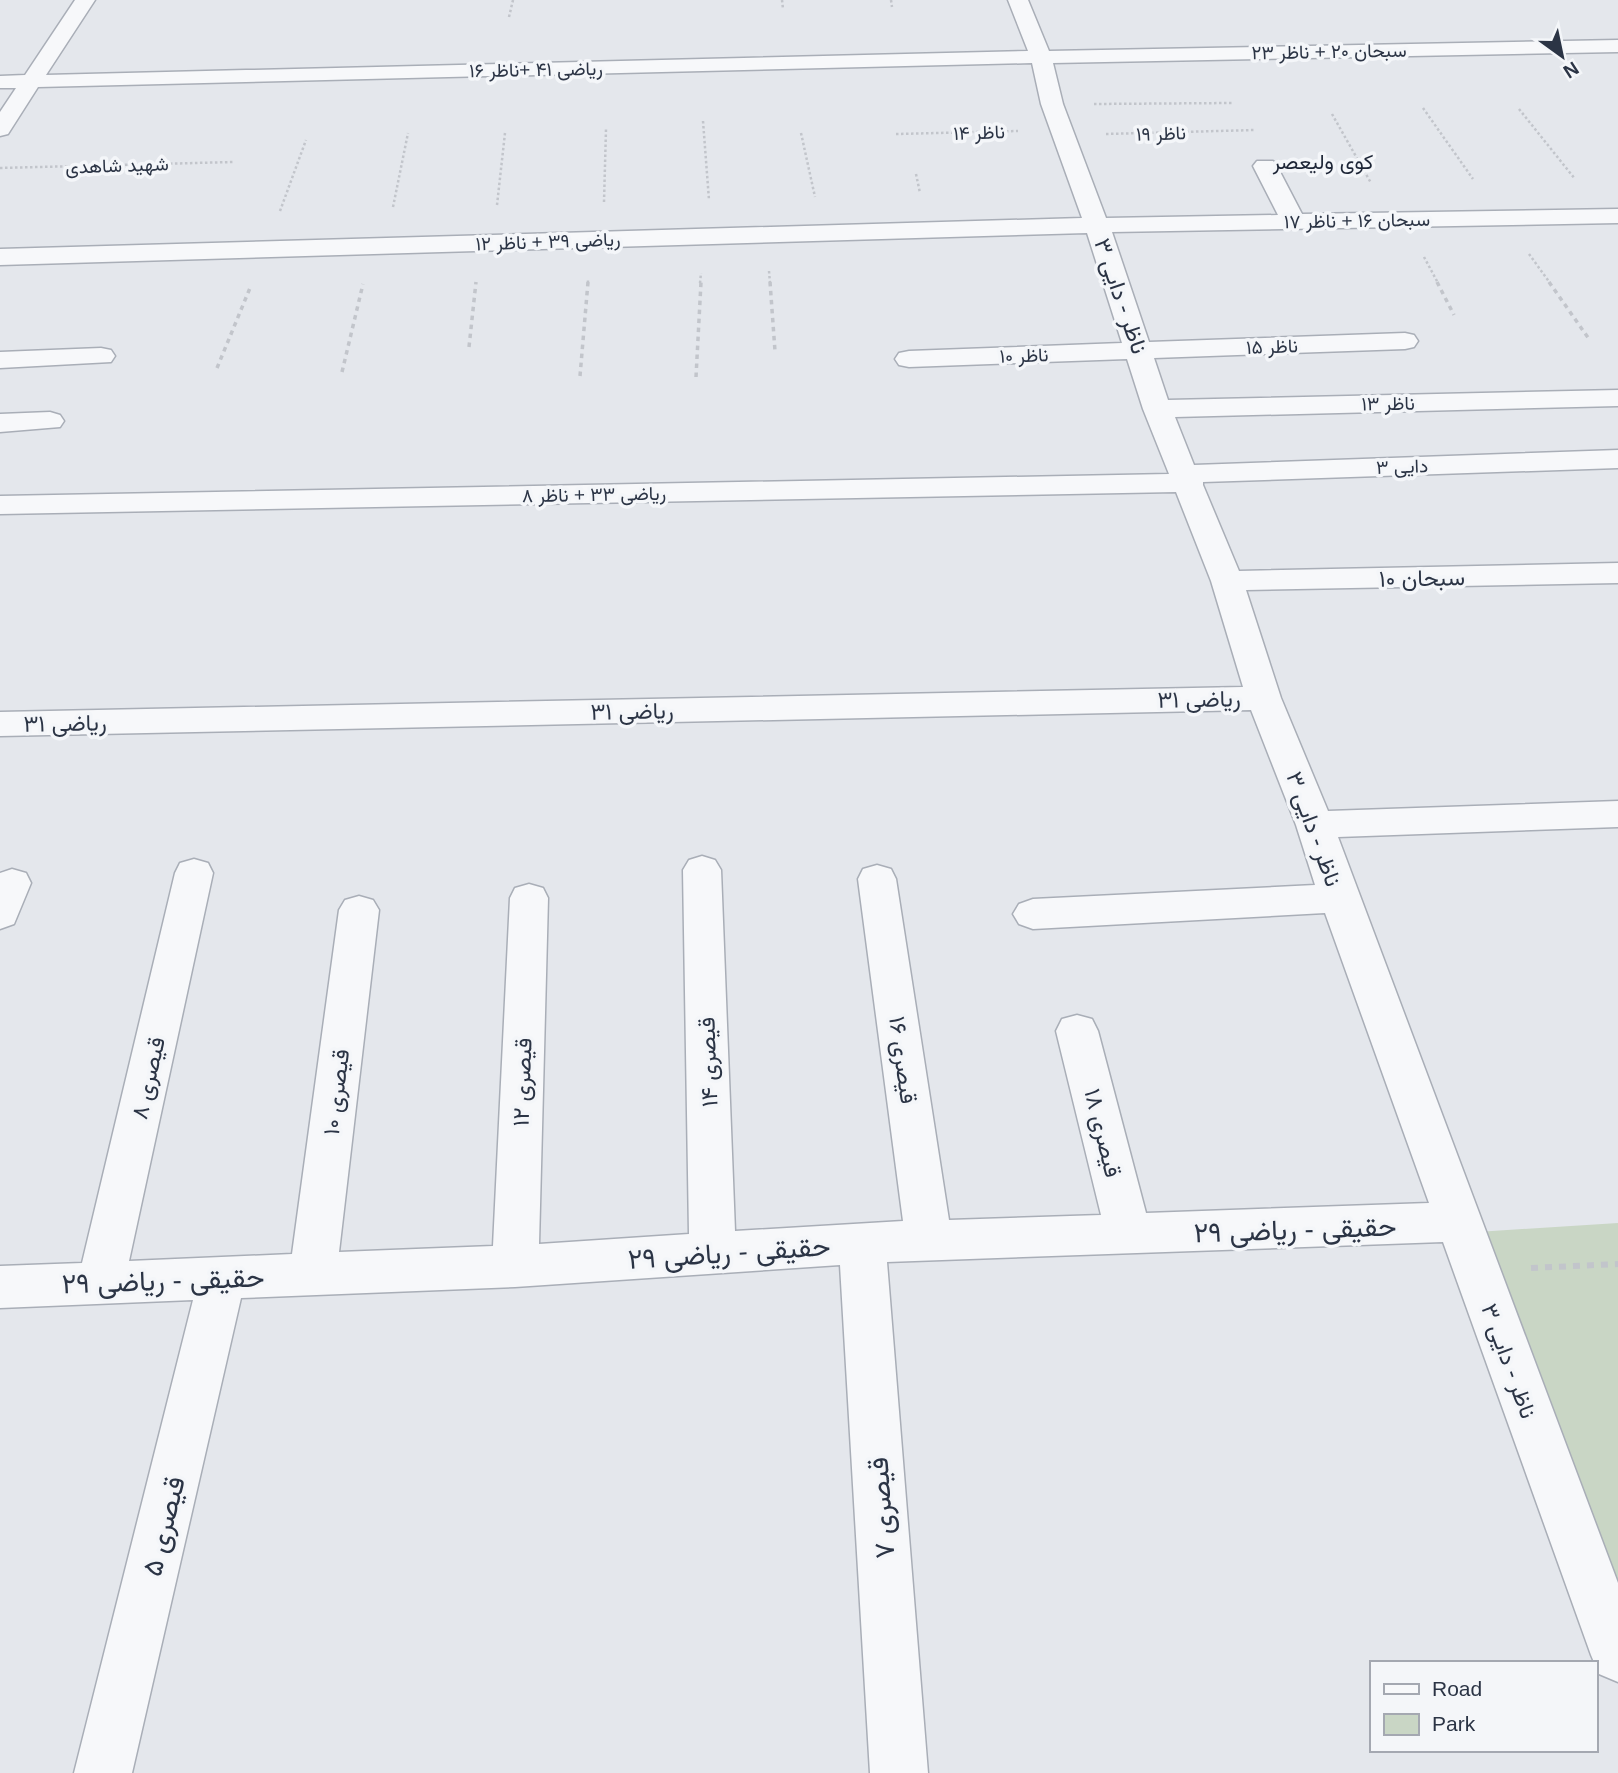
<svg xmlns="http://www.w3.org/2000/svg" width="1618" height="1773" viewBox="0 0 1618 1773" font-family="Arial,Vazirmatn,sans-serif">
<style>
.green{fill:#c9d6c5}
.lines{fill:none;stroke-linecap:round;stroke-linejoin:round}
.minor-casing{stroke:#a9aeb7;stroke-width:3}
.path-far2{stroke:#c2c5cb;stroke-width:2.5;stroke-dasharray:2.5 2.5;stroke-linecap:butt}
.path-far1{stroke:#c2c5cb;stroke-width:3.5;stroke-dasharray:4.5 4.5;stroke-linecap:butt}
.path{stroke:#c2c5cb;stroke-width:6;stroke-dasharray:7 7;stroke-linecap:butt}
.minor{fill:#f7f8fa;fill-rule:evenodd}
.labels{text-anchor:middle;stroke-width:7;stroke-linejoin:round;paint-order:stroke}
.far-street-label{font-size:19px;fill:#2b3445;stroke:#f4f6f9}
.far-neighbourhood-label{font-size:21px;fill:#1d2536;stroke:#f4f6f9}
.street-label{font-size:23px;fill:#2b3445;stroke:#f4f6f9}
.near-street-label{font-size:28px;fill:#2b3445;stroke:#f4f6f9}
</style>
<rect width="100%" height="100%" fill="#e4e7ec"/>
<path class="green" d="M1618 1223V1598L1477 1232Z"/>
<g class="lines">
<g class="minor-casing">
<path id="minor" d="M75 0H95L46 75 1028 51 1008 0H1028L1049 51 1618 40V52L1053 63 1063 104 1106 218 1278 215 1253 166 1257 161H1273L1277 166 1302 214 1618 209V223L1112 232 1149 342 1405 333 1414 335 1418 341 1414 347 1405 349 1154 358 1168 400 1618 390V406L1175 417 1194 465 1618 450V468L1203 482V485L1239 571 1618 563V583L1246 590 1281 698 1328 811 1618 801V827L1338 837 1618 1583V1682L1599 1674 1591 1655 1443 1242 887 1262 928 1773H870L840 1265 515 1287 241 1298 132 1773H74L193 1300 0 1308V1266L82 1263 175 873 180 863 194 859 208 863 213 873 129 1261 292 1254 339 910 345 900 359 896 373 900 379 910 339 1252 493 1246 510 898 515 888 529 884 543 888 548 898 539 1244 689 1234 683 870 689 860 702 856 715 860 721 870 735 1231 903 1221 858 879 863 869 877 865 891 869 896 879 949 1220 1101 1215 1056 1031 1062 1019 1077 1015 1092 1019 1098 1031 1146 1213 1429 1203 1325 913 1033 929 1019 924 1013 914 1019 904 1033 899 1315 885 1296 825 1251 710 0 736V712L1243 687 1211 581 1176 492 0 514V496L1169 474 1143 409 1127 359 909 367 899 365 895 359 899 353 909 351 1122 343 1087 233 0 265V249L1082 218 1041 104 1032 63 38 87 8 134 0 136V112L16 88H0V76L25 75Z
M101 348 111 350 115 356 111 362 0 368V352Z
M50 412 60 415 64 421 60 427 0 432V414Z
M12 869 26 873 31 883 14 924 0 929V873Z"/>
</g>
<path class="path-far2" d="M782 0 783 9
M891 0 892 7
M509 17 513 0
M1094 104 1233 103
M1423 108 1473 179
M1519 109 1575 179
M1332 114 1371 183
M703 121 709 200
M801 133 815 197
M896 134 1018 131
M1106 134 1255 130
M0 168 234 162
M916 174 920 193
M604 202 606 129
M497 205 505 133
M393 207 408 133
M280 211 306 140
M1529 254 1550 283
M1424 257 1438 283
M769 271 770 283
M588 283V279
M700 283 701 273"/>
<path class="path-far1" d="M770 282 775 351
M1437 282 1454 315
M1549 282 1589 339
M469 347 476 282
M217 368 250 288
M342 372 363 284
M580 376 588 282
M696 377 701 282"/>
<path class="path" d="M1531 1268 1618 1264"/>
<use href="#minor" class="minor"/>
</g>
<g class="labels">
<g class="far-street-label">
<text transform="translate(1329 51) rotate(-1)" y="7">سبحان ۲۰ + ناظر ۲۳</text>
<text transform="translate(536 69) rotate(-1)" y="7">ریاضی ۴۱ +ناظر ۱۶</text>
<text transform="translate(979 132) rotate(-2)" y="7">ناظر ۱۴</text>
<text transform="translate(1161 133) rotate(-2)" y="7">ناظر ۱۹</text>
<text transform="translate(117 165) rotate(-2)" y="7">شهید شاهدی</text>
<text transform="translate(1357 220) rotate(-1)" y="7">سبحان ۱۶ + ناظر ۱۷</text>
<text transform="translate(548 241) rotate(-2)" y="7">ریاضی ۳۹ + ناظر ۱۲</text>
<text transform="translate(1272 346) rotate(-2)" y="7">ناظر ۱۵</text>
<text transform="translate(1024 355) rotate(-2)" y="7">ناظر ۱۰</text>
<text transform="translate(1388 403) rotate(-1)" y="7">ناظر ۱۳</text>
<text transform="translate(1402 466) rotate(-2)" y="7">دایی ۳</text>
<text transform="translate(594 494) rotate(-1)" y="7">ریاضی ۳۳ + ناظر ۸</text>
</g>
<g class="far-neighbourhood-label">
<text x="1323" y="169">کوی ولیعصر</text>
</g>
<g class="street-label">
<text transform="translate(1121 296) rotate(71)" y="8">ناظر - دایی ۳</text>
<text transform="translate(1422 578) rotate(-1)" y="8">سبحان ۱۰</text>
<text transform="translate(1199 699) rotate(-1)" y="8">ریاضی ۳۱</text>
<text transform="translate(632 711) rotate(-1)" y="8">ریاضی ۳۱</text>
<text transform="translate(65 723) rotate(-1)" y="8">ریاضی ۳۱</text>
<text transform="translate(1314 829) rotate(70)" y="8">ناظر - دایی ۳</text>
<text transform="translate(903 1060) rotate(82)" y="8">قیصری ۱۶</text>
<text transform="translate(708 1062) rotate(-92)" y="8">قیصری ۱۴</text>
<text transform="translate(148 1078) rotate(-77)" y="8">قیصری ۸</text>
<text transform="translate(522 1082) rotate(-88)" y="8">قیصری ۱۲</text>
<text transform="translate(336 1092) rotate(-83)" y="8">قیصری ۱۰</text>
<text transform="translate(1103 1133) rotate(76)" y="8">قیصری ۱۸</text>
<text transform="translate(1509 1361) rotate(70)" y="8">ناظر - دایی ۳</text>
</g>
<g class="near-street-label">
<text transform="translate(1295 1229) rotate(-2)" y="10">حقیقی - ریاضی ۲۹</text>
<text transform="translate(729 1252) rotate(-4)" y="10">حقیقی - ریاضی ۲۹</text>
<text transform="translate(163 1280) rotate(-2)" y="10">حقیقی - ریاضی ۲۹</text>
<text transform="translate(881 1508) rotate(-94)" y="10">قیصری ۷</text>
<text transform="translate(163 1526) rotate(-76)" y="10">قیصری ۵</text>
</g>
</g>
<rect x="1370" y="1661" width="228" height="91" fill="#f4f6f9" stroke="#a4a8b1" stroke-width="2"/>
<rect x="1384" y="1684" width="35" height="10" fill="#f7f8fa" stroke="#a4a8b1" stroke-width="2"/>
<text x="1432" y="1696" font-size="21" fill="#2b3445">Road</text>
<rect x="1384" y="1714" width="35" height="21" fill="#c9d6c5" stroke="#a4a8b1" stroke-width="2"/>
<text x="1432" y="1731" font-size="21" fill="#2b3445">Park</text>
<g transform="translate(1562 56) rotate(147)" stroke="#f4f6f9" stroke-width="5" paint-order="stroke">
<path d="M0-5L12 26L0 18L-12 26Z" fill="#2b3445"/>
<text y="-10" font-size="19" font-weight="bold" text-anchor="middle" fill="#2b3445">N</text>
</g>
</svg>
